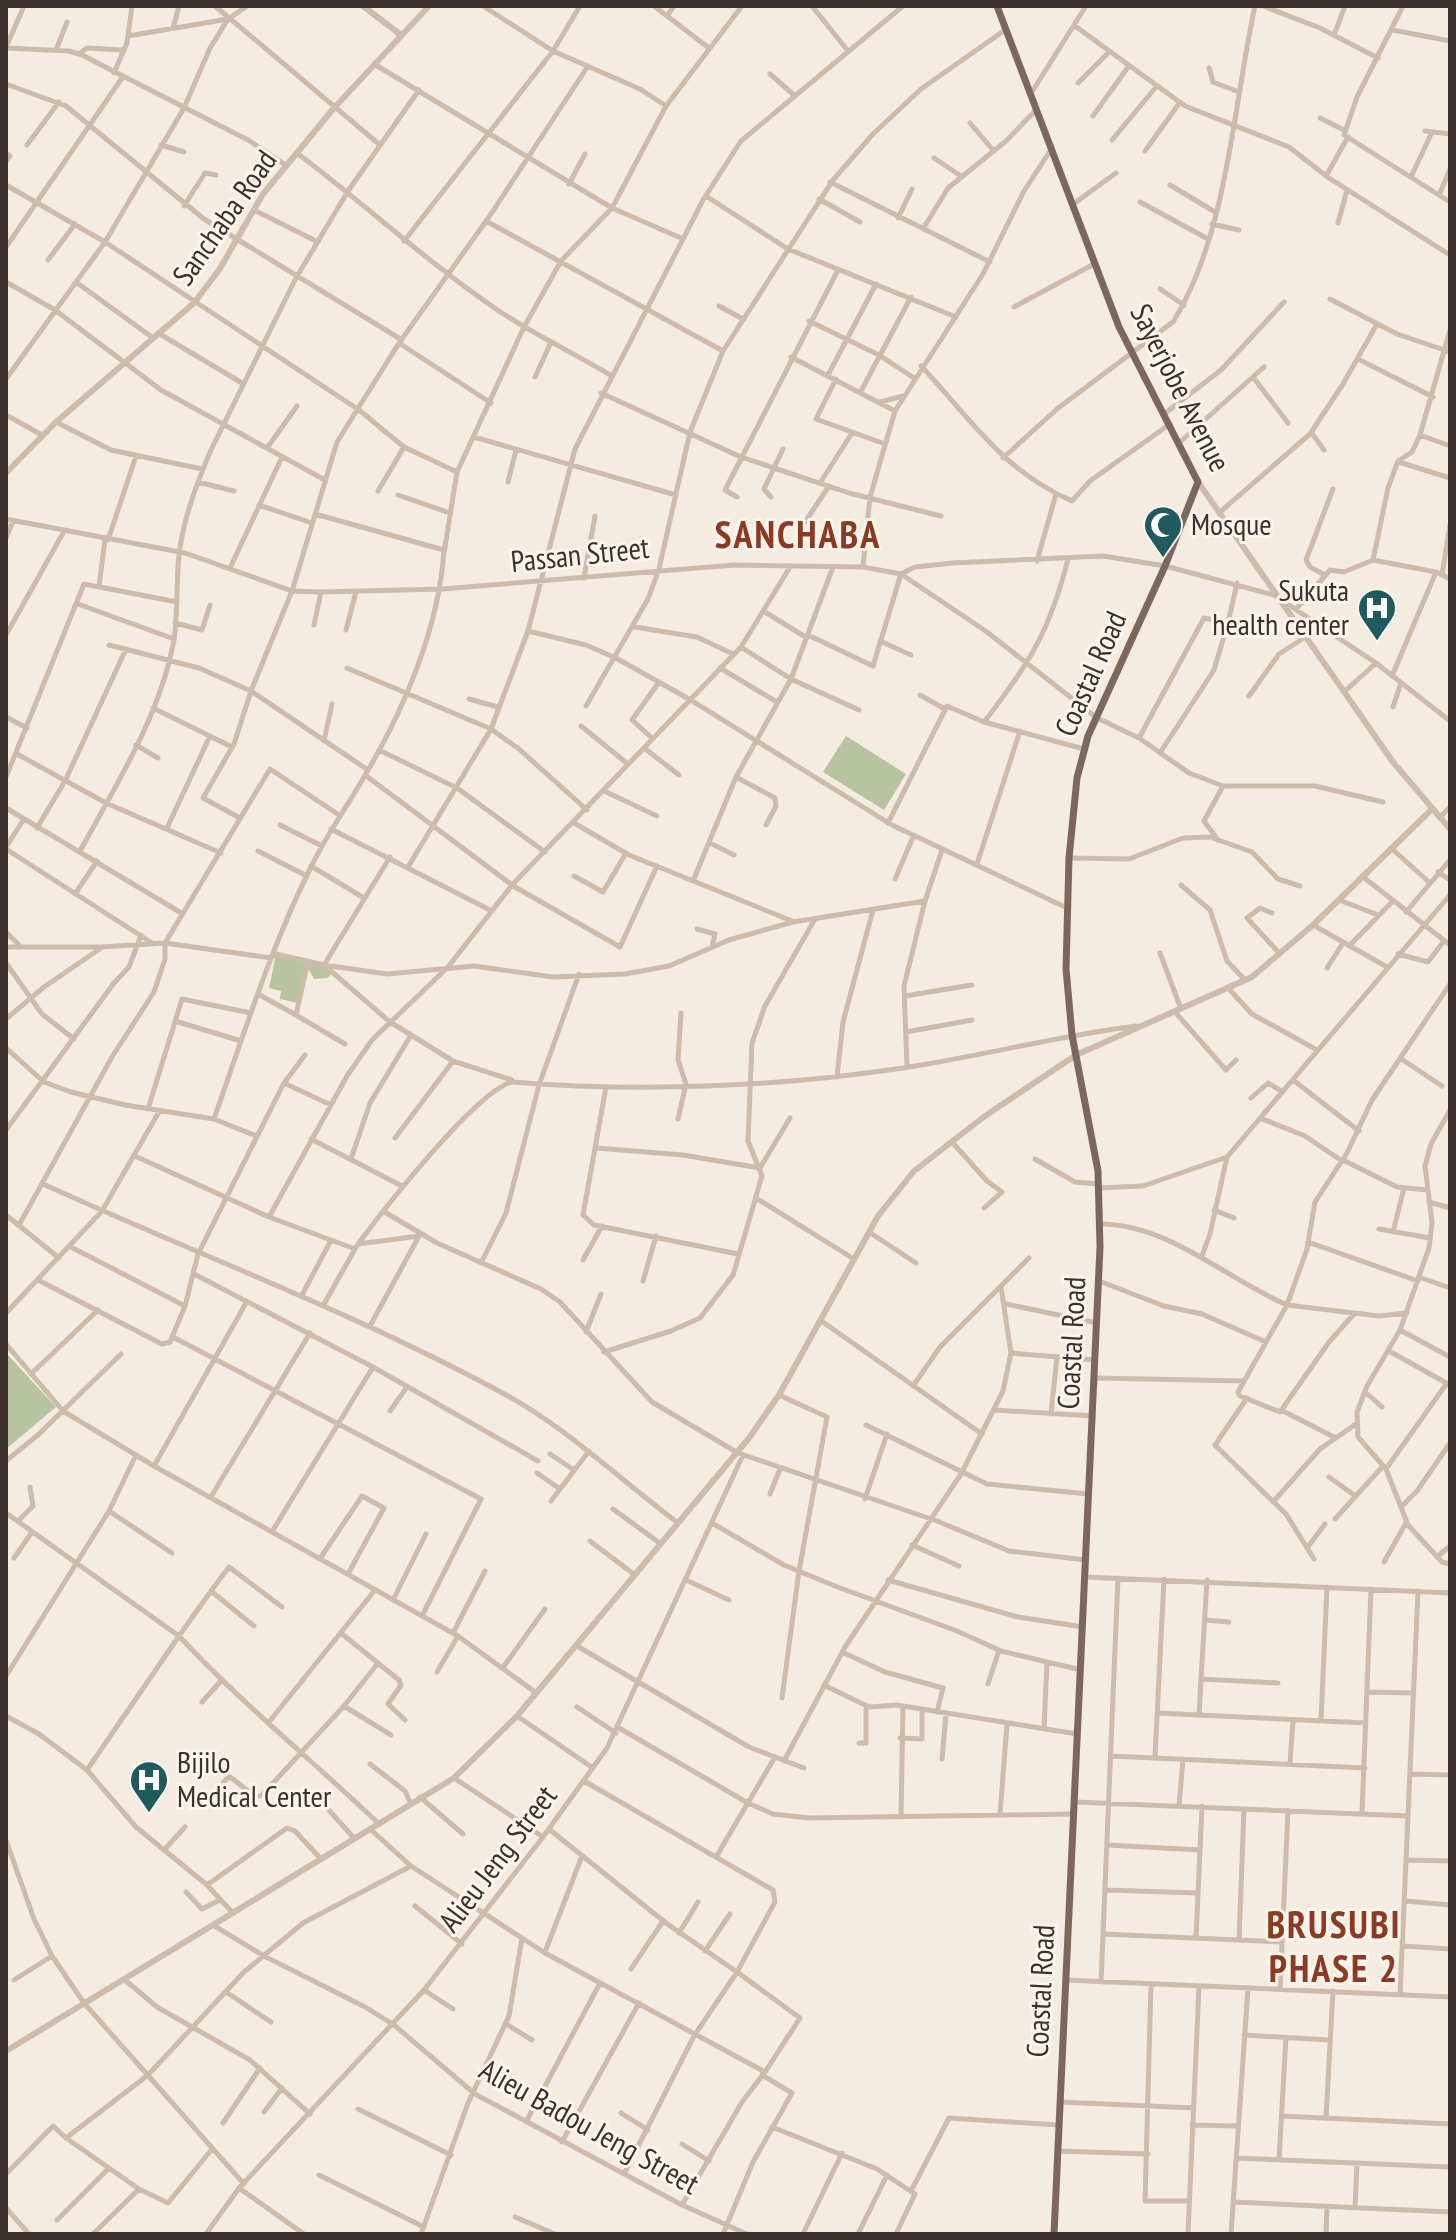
<svg xmlns="http://www.w3.org/2000/svg" width="1456" height="2240" viewBox="0 0 1456 2240" font-family="'PT Sans Narrow',sans-serif">
<style>
.green{fill:#b8c4a0}
.lines{fill:none;stroke-linecap:round;stroke-linejoin:round}
.minor{stroke:#cdbbac;stroke-width:5}
.tertiary{stroke:#cdbbac;stroke-width:6}
.primary{stroke:#7d675c;stroke-width:7}
.labels{text-anchor:middle;stroke-width:6;stroke-linejoin:round;paint-order:stroke}
.street-label{font-size:30px;fill:#3b302b;stroke:#fbf5ee}
.poi-label{font-size:30px;fill:#3b302b;stroke:#fbf5ee;text-anchor:start}
.district-label{font-size:38px;font-weight:bold;letter-spacing:2px;fill:#8c3b22;stroke:#fbf5ee}
</style>
<rect width="100%" height="100%" fill="#f4ebe1"/>
<path class="green" d="M846 736 906 774 884 810 823 772Z
M276 954 324 965 333 972 328 978 314 979 309 970 304 971 297 1003 280 999 281 991 269 988Z
M6 1353 56 1407 6 1449Z"/>
<g class="lines">
<path class="minor" d="M215 6 380 145
M483 6 553 51 640 89 666 106
M654 6 667 16
M674 6 667 16 709 48
M812 6 848 51
M1263 6 1320 28 1378 58
M1403 6 1357 97 1344 135 1450 202
M1075 26 1185 106 1289 147 1329 178 1450 255
M173 28 179 6
M1393 30 1450 41
M1334 35 1345 6
M128 36 228 19 247 6
M6 47 24 6
M6 48 69 51 82 55 248 140 287 166
M56 50 67 22
M79 54 87 48 123 50
M374 64 612 208 681 238
M1209 68 1213 82 1239 92
M114 73 127 43 132 6
M770 74 794 95
M1078 83 1108 53
M6 84 66 106 204 219 402 340
M1030 95 1086 6
M1093 116 1128 67
M1320 118 1344 130
M970 123 993 150
M1425 131 1450 134
M1112 140 1156 87
M27 145 59 102
M161 145 184 152
M1145 151 1180 102
M6 153 10 156 6 161
M297 153C366 205 428 263 499 311 535 335 574 353 610 375
M934 158 961 176
M1326 176 1348 137
M1411 177 1432 132
M830 182 990 262
M569 184 585 154
M6 185 105 242 359 410 404 447 457 472
M1170 185 1215 212
M1439 195 1450 169
M706 196 788 249 956 317
M819 199 860 222
M1140 202 1208 239
M1072 205 1116 173
M184 206 205 173 216 175
M254 210 318 242
M898 218 912 189
M486 221 723 351
M1338 223 1347 190
M1212 224 1239 230
M923 229 948 188 1006 141 1035 111
M404 241 553 51 580 6
M6 247 122 78
M48 260 75 224
M6 282 55 310 161 390 325 480
M76 282 153 338
M1160 289 1184 305
M1330 299 1397 334 1450 352
M719 306 743 319
M1014 307 1094 264
M809 321 879 355 914 378
M1450 330 1420 435 1412 452 1398 461 1388 488 1373 560 1436 572 1450 579
M158 333 242 383
M399 343 491 403
M791 357 895 411
M1358 359 1433 397
M921 366C971 419 1003 471 1072 501L1090 481 1170 424
M828 375 876 284
M535 377 551 342
M1253 377 1288 423
M6 379 105 242 184 108 210 48 228 19
M836 379 816 419 885 444
M861 391 911 297
M601 393 741 457 849 493 941 516
M880 402 903 396
M1164 414 1221 370 1284 302
M6 415 42 435
M56 422 111 450 202 469
M1311 432 1324 450
M1420 435 1450 446
M474 437 676 495
M1180 442 1264 367
M267 448 297 406
M1003 458 1057 409 1173 322C1228 234 1233 106 1255 6
M1399 462 1450 478
M198 482 234 491
M508 482 516 450
M820 483 852 433
M378 491 404 447
M398 495 450 513
M737 497 725 490 838 270
M771 497 764 489 783 449
M259 505 312 523
M1220 512 1310 434 1343 384 1377 324
M6 519 185 553 292 591 321 592 442 589 734 565 863 567 901 574 915 567 953 563 1103 556 1165 566 1274 595 1376 663 1450 721
M805 522 829 486
M6 538 13 521
M108 540 136 456
M444 553 457 472 524 327 561 261 612 208 666 106 742 6
M1037 561 1056 494
M231 566 282 457
M863 567 870 497 895 411 983 274 1024 191 1050 151
M1325 575 1310 567 1306 560 1333 489
M1442 575 1450 525
M584 578 595 516
M99 587 105 539
M78 604 174 639
M1296 609 1330 570 1344 572 1373 560
M765 612 807 638
M175 623 202 630 210 605
M314 625 321 592
M635 627 697 637 733 654
M346 630 356 592
M528 631 586 645 616 658 689 699 892 825 1067 908
M6 635 63 533
M808 635 873 666 901 574 987 632 1097 718 1139 738 1189 773 1223 786H1315L1383 802
M880 641 911 655
M109 645 199 668 251 691 368 770
M741 647 791 679 859 710
M347 668 491 729 519 749 587 810
M720 668 777 702
M1392 676 1436 572
M1344 692 1376 663
M920 695 945 709
M1249 696 1279 654 1304 638
M469 699 498 707
M586 706 648 599 659 569 690 432 723 351 833 180 873 134 921 89 1005 30
M1393 707 1401 683
M153 708 232 747
M6 717 27 728
M984 722C1029 664 1050 631 1068 559
M581 726 628 764
M652 738 632 720 659 682
M1139 738 1204 618 1228 623 1237 583
M324 741 332 704
M136 745 158 758
M644 748 679 775
M379 750 457 788 545 852
M1160 753 1214 670 1228 623
M17 754 106 803 221 853
M365 775 515 887 620 947 657 866
M6 777 84 584 177 602
M736 777 775 798 776 806 766 825
M604 791 657 816
M6 808 183 914
M1440 817 1450 807
M240 818 203 798 234 744 251 691 292 591 337 442 399 343 489 217 588 66
M574 823 629 855 792 921
M888 823 947 706 984 722 1084 749
M280 825 322 846
M37 828 65 781 126 649
M167 828 210 736
M331 829 492 911
M1218 840 1204 821 1223 786
M710 843 734 855
M6 847 24 819
M1391 848 1429 882
M6 849 152 943
M80 851C116 785 160 716 174 640 178 612 176 583 179 555 183 520 197 482 211 450L296 278 348 191 419 90
M258 851 307 876
M390 857 324 965 387 974 474 966 553 977 625 974 669 966 729 940 793 922 925 901
M1069 858 1129 859 1183 838 1210 837 1252 852 1278 879 1300 886
M977 864 1020 731
M311 866 364 898
M408 867 491 729 528 631 575 449 703 200 741 141 903 6
M1438 872 1450 880
M574 876 603 892 626 853
M1362 876 1450 945
M895 879 914 835
M693 881 736 777 791 679 833 567
M1181 885 1210 910 1227 961 1245 980
M75 894 97 861
M1339 900 1378 915
M1406 912 1450 860
M1272 913 1260 908 1247 918 1280 954
M1313 925 1387 967
M697 929 715 934 712 947
M6 932 21 947
M1349 946 1393 901
M6 947H101L165 943 271 958 276 954 324 965 390 1022 453 1061 512 1080
M1160 953 1181 1009
M1398 954 1428 962 1444 941
M308 961 296 1015 345 1044
M6 963 42 1014 74 1039
M1327 968 1343 943
M1229 989 1252 1014 1317 1050
M258 994 296 1015
M905 996 972 985
M1175 1012 1226 1070 1236 1060
M6 1019 44 987 101 948
M175 1021 241 1041
M906 1032 972 1020
M6 1048 44 1082 71 1092 125 1105 214 1119 256 1136
M1400 1058 1442 1086
M907 1067 904 986 925 901 942 850
M837 1077 843 1022 873 910
M1293 1080 1359 1131
M284 1083 331 1105
M606 1087 583 1215 594 1225 738 1254
M1251 1098 1268 1083 1283 1092
M148 1109 182 999 251 1013
M1450 1110 1431 1144 1425 1166 1432 1222 1429 1248 1400 1330 1367 1386 1357 1412 1358 1437 1386 1469 1408 1525 1442 1562 1450 1564
M1260 1118 1305 1136 1342 1161
M214 1119C244 1034 271 946 312 865 327 834 347 807 364 777 404 710 439 628 444 550L315 514
M678 1119 686 1084 678 1060 681 1013
M6 1130 114 983 129 967 141 935
M395 1138 453 1061
M311 1139 402 1186
M952 1142 987 1181 1002 1192 984 1208
M597 1148 683 1155 760 1168 790 1118
M135 1156 269 1217 355 1249 358 1244 419 1236
M351 1159 370 1103 411 1035
M1035 1159 1075 1182 1098 1184
M1343 1160 1397 1187 1427 1190
M43 1184C194 1253 350 1311 497 1390 564 1425 618 1478 678 1523
M1098 1188 1143 1186 1227 1157 1450 895
M756 1198 854 1259
M1429 1202 1450 1208
M1214 1210 1234 1218
M383 1211 437 1243 541 1289 560 1302 652 1402 738 1453 937 1521 1009 1551 1086 1560
M6 1215 59 1258
M269 1217 347 1076 372 1040 448 967 512 885 741 647 790 567
M1100 1224C1169 1224 1226 1279 1287 1305L1307 1249 1315 1202 1347 1153 1372 1100 1450 984
M19 1225 112 1057 154 992 165 959V943L270 769 339 815
M1379 1229 1430 1238
M869 1232 916 1263
M1393 1232 1404 1188
M1308 1242 1418 1281
M358 1244C384 1209 474 1094 511 1082 639 1092 775 1087 903 1068 982 1056 1057 1036 1136 1026
M71 1247 185 1306
M1202 1256 1210 1234 1227 1157
M583 1260 602 1226
M481 1263 506 1213 539 1085 579 974
M194 1274 373 1367 538 1461
M1419 1277 1450 1288
M38 1280 162 1344 170 1342 185 1306 198 1254 284 1083 305 1055
M643 1281 656 1236
M1099 1281 1164 1306 1202 1314 1266 1342
M302 1295 330 1242
M246 1303 154 1466 458 1636 535 1692
M324 1304 355 1249
M1006 1304 1097 1323
M6 1313 102 1211 160 1110
M1354 1314 1329 1342 1280 1412 1240 1396 1238 1392 1287 1305 1379 1316 1407 1313
M820 1320 982 1434
M370 1326 419 1236
M1400 1330 1450 1357
M586 1332 601 1294
M173 1337 481 1499 422 1616
M6 1344 63 1411 154 1466
M1389 1351 1450 1385
M604 1352 671 1331 700 1318 733 1275 762 1176 748 1141 752 1043 765 1006 815 919
M1011 1353 1095 1360
M31 1374 98 1310
M1094 1378 1244 1381
M913 1386 940 1347 1029 1258
M1365 1392 1382 1407
M779 1395 827 1417 799 1571 782 1698
M1247 1398 1215 1445 1286 1514 1314 1559
M994 1410 1093 1416
M1281 1410 1336 1438
M390 1411 407 1387
M1051 1414 1057 1357
M866 1425 987 1484 1088 1494
M550 1454 574 1470
M6 1461 39 1434 121 1354
M1386 1469 1447 1383
M537 1473 560 1489
M1329 1477 1354 1495
M770 1494 780 1469
M212 1495 310 1333
M865 1499 887 1434
M551 1501 589 1451
M1273 1502 1320 1449 1356 1424
M1401 1507 1417 1491 1450 1443
M613 1509 661 1544
M109 1511 172 1553
M6 1513 179 1636 211 1591
M1335 1519 1383 1466
M18 1521 33 1506 30 1487
M712 1523 784 1565 835 1586 957 1631 1001 1651 1081 1670
M273 1530 373 1367
M590 1541 635 1575
M912 1545 959 1566
M1307 1548 1325 1524
M321 1557 362 1496 384 1508 348 1574
M1437 1557 1450 1546
M14 1558 32 1532
M1384 1562 1406 1523
M1085 1577 1450 1593
M686 1580 729 1600
M888 1580 1018 1617 1083 1627
M1207 1580 1201 1679 1278 1683
M393 1600 426 1534
M1205 1620 1229 1622
M254 1626 211 1591 229 1567 282 1607
M453 1633 485 1571
M342 1634 399 1680 401 1685 388 1704 405 1720
M577 1646 749 1747 804 1768
M842 1652 885 1672 943 1688 937 1712
M504 1666 545 1609
M437 1672 458 1636
M6 1676 109 1511 136 1455
M988 1684 999 1650
M824 1685 869 1707 897 1705 1077 1734
M1368 1692 1414 1693
M202 1702 221 1681
M344 1706 391 1735
M577 1707 616 1733
M1157 1713 1366 1723
M1199 1715 1201 1679
M6 1716 39 1734 87 1770 136 1827 207 1885 231 1911
M517 1716 593 1768
M1321 1720 1327 1587
M269 1722 375 1590
M619 1728 748 1803 773 1814 809 1818 1074 1814
M1044 1728 1047 1662
M900 1738 922 1739V1710
M859 1743H866V1706
M1111 1756 1365 1768
M1155 1757 1164 1579
M942 1759 946 1714
M784 1761 845 1647 961 1474 1003 1391 1011 1353 1001 1287
M370 1764 405 1791 410 1802
M1290 1764 1293 1720
M87 1770 179 1636C241 1703 312 1760 378 1823
M1411 1774 1450 1775
M454 1778 543 1837
M584 1781 773 1890 775 1902 737 1972 800 2018 765 2072
M316 1796 354 1838
M420 1797 463 1834
M211 1798 229 1776 256 1797 262 1795 344 1706 378 1663
M1075 1802 1408 1816
M1179 1806 1183 1759
M1362 1813 1371 1589
M1000 1814 1007 1724
M901 1816 903 1706
M370 1829 411 1866 545 1953 765 2072 742 2102 682 2205
M549 1829 666 1923 737 1972 694 2036 624 2174
M6 1840 34 1919 52 1956 84 2003 244 2184
M1107 1845 1200 1850
M164 1850 185 1827
M716 1857 775 1757
M1407 1860 1450 1861
M207 1885 287 1828 295 1831 320 1858
M1105 1890 1198 1893
M186 1892 202 1909 220 1900
M1406 1901 1450 1905
M415 1906 462 1944
M213 1925 264 1956 365 2007 394 2025 475 2094 682 2205 747 2234
M679 1933 698 1902
M1103 1934 1281 1942
M1196 1938 1202 1806
M1239 1940 1244 1809
M1403 1946 1450 1949
M705 1951 730 1914
M545 1952 582 1856
M631 1969 663 1921
M124 1979 157 2007 250 2060 310 2114
M14 1980 52 1956
M1066 1980 1450 1997
M1101 1982 1118 1578
M1151 1984 1145 2201H1189
M1280 1989 1288 1810
M424 1990 453 2009
M226 1992 271 2022
M1400 1995 1418 1591
M506 2024 532 2040
M1244 2035 1329 2040
M1060 2102 1194 2108
M358 2109 451 2155
M264 2112 282 2088
M621 2113 648 2130
M1281 2116 1450 2124
M1326 2118 1333 1991
M526 2122 600 1983
M223 2123 260 2068
M1192 2125 1238 2126
M772 2127 877 2169 915 2194 896 2234
M66 2138 139 2189 168 2203 212 2149
M562 2142 639 2003
M682 2144 709 2161
M1058 2151 1148 2154
M1236 2158 1450 2167
M1279 2160 1286 2037
M6 2174 53 2126 66 2138 148 2075 244 1972 303 1923 411 1866
M319 2175 424 2227
M239 2188 304 2234
M911 2191 949 2118 1058 2125
M1233 2202 1450 2212
M6 2208 29 2234
M1355 2208 1357 2163
M515 2217 555 2234
M57 2220 108 2169
M93 2234 139 2189
M206 2234 239 2188 424 1990 543 1837 607 1748 743 1455
M421 2234 468 2103 509 2016 522 1938
M723 2234 753 2162 792 2093 762 2075
M803 2234 842 2153
M858 2234 887 2175
M1188 2234 1199 1986
M1231 2234 1248 1988
M1326 2234 1327 2207"/>
<path class="tertiary" d="M363 6 401 35
M6 473 56 422 194 303 219 270 263 194 334 108 429 6
M1198 482 1393 762 1450 829
M6 2051 454 1778 517 1716 749 1438 779 1395 878 1216 914 1171 985 1116 1076 1055 1252 977 1313 925 1431 810"/>
<path class="primary" d="M997 6 1119 327 1198 482 1165 566 1088 736 1077 778 1069 858 1066 969 1072 1035 1098 1171 1100 1247 1054 2234"/>
</g>
<defs>
<g id="mosque-pin" transform="scale(2)"><path d="M0 17L-7.5 6A9.5 9.5 0 1 1 7.5 6Z" fill="#1f5a5e" stroke="#fbf5ee"/><path d="M3.5-4.9A6 6 0 1 0 3.5 4.9A5 5 0 1 1 3.5-4.9Z" fill="#fff"/></g>
<g id="hospital-pin" transform="scale(2)"><path d="M0 17L-7.5 6A9.5 9.5 0 1 1 7.5 6Z" fill="#1f5a5e" stroke="#fbf5ee"/><path d="M-5-5h3v3.5h4V-5h3V5h-3V1.5h-4V5h-3Z" fill="#fff"/></g>
</defs>
<g fill-rule="evenodd">
<use href="#mosque-pin" x="1163" y="525"/>
<use href="#hospital-pin" x="1377" y="608"/>
<use href="#hospital-pin" x="149" y="1780"/>
</g>
<g class="labels">
<g class="street-label">
<text transform="translate(225 218) rotate(-55)" y="10">Sanchaba Road</text>
<text transform="translate(1180 388) rotate(63)" y="10">Sayerjobe Avenue</text>
<text transform="translate(580 555) rotate(-6)" y="10">Passan Street</text>
<text transform="translate(1091 674) rotate(-66)" y="10">Coastal Road</text>
<text transform="translate(1072 1343) rotate(-87)" y="10">Coastal Road</text>
<text transform="translate(498 1859) rotate(-53)" y="10">Alieu Jeng Street</text>
<text transform="translate(1041 1991) rotate(-87)" y="10">Coastal Road</text>
<text transform="translate(589 2127) rotate(29)" y="10">Alieu Badou Jeng Street</text>
</g>
<g class="poi-label">
<text x="1191" y="535">Mosque</text>
<text x="1349" y="601" text-anchor="end">Sukuta<tspan x="1349" dy="34">health center</tspan></text>
<text x="177" y="1773">Bijilo<tspan x="177" dy="34">Medical Center</tspan></text>
</g>
<g class="district-label">
<text x="798" y="548">SANCHABA</text>
<text x="1334" y="1938">BRUSUBI<tspan x="1334" dy="44">PHASE 2</tspan></text>
</g>
</g>
<rect width="1456" height="2240" fill="none" stroke="#3b302b" stroke-width="16"/>
</svg>
